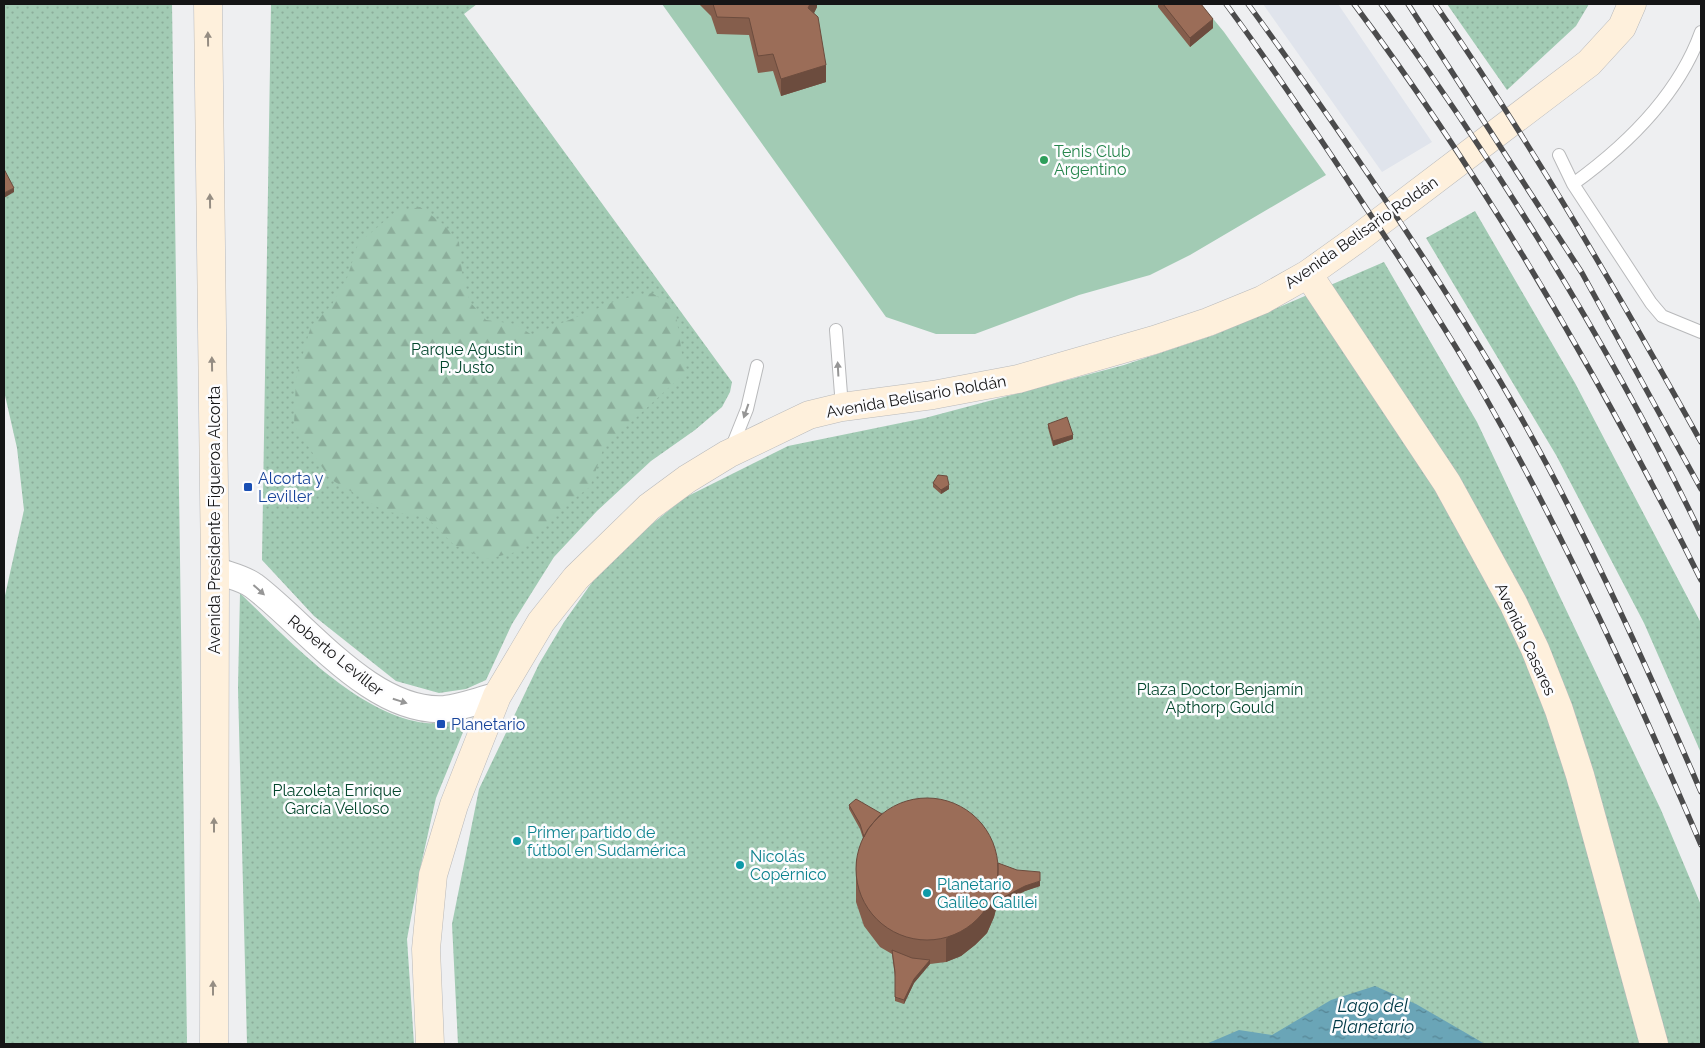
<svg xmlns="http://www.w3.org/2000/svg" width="1705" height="1048" viewBox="0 0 1705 1048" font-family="Raleway,sans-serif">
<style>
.built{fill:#e0e4ec}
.grass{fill:url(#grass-dots)}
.forest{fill:url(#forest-firs)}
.pitch{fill:#a2cbb4}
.water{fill:url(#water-ripples)}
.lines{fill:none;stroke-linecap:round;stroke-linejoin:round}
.lane-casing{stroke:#b8b9bb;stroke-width:14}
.street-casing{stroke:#b8b9bb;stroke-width:28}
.secondary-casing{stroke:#b8b9bb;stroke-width:29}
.lane{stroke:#fff;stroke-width:12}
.street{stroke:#fff;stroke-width:26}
.secondary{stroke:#fef0dc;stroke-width:28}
.rail-casing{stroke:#4b4b4c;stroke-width:5.5}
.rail{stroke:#fcfcfe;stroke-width:4;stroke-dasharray:11;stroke-linecap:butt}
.wall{fill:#855e4c}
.shaded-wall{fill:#6c4c3e}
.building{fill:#9b6d58;stroke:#6c4c3e}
.oneway{fill:#958d83}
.oneway2{fill:#969696}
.leisure-dot{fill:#2e9e5b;stroke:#fcfcfe;stroke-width:2}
.transit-dot{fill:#1a4fb4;stroke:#fcfcfe;stroke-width:2}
.culture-dot{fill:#0f9aa8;stroke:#fcfcfe;stroke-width:2}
.labels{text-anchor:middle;stroke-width:5;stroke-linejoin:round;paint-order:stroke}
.leisure-label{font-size:16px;fill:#27864d;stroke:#fcfcfe;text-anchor:start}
.street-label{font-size:16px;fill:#151516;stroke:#fcfcfe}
.park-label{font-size:16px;fill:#04472d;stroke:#fcfcfe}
.transit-label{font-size:16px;fill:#164399;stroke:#fcfcfe;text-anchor:start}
.culture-label{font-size:16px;fill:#0d838f;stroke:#fcfcfe;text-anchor:start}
.water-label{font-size:18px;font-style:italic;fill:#003a47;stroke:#fcfcfe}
</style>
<defs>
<pattern id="grass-dots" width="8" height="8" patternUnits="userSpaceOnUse" patternTransform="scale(1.25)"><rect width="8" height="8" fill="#a2cbb4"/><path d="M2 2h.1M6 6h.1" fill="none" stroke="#8bad9a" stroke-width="1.8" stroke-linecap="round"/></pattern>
<pattern id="forest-firs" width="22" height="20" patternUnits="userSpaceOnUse" patternTransform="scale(1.25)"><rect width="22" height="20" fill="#a2cbb4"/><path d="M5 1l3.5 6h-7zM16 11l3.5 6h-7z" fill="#8bad9a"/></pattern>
<pattern id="water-ripples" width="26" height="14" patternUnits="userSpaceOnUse" patternTransform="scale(1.25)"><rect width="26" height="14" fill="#6aa5b7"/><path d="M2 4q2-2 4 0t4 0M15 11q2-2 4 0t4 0" fill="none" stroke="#568594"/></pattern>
</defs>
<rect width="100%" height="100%" fill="#eeeff1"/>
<path class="built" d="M1263 4H1338L1432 142 1382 172Z"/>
<path class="grass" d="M4 4H172L187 1044H4V600L24 510 17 448 4 391Z
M271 4H477L464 14 732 382 730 392 722 407 695 430 651 461 597 511 554 557 512 624 486 680 466 689 439 693 396 681 314 616 262 560Z
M1447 4H1589L1576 26 1507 90Z
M1475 211 1575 383 1701 623V753L1644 623 1556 455 1426 238Z
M1384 262 1477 422 1661 810 1701 905V1044H458L452 924 479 789 539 664 564 622 593 581 636 537 684 498 788 446 925 418 1124 365 1214 335Z
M240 593C286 638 359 716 426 723 439 724 454 721 468 720L436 798 421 865 407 939 414 1044H247L238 688Z"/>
<path class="forest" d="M420 207 442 223 459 242 462 272 470 302 486 320 515 324 532 335 621 299 652 293 675 308 682 354 687 371 604 447 590 487 556 512 520 551 487 559 454 545 425 516 386 512 330 479 294 425 296 378 311 326 331 306 347 278 358 244 395 212Z"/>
<path class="pitch" d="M662 4H1201L1224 32 1326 175 1190 255 1150 275 1079 295 975 334H936L886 317Z"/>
<path class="water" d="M1375 986 1416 1004 1485 1044H1206L1239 1030 1272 1035 1331 1000Z"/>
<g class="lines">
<g class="lane-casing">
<path id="lane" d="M1559 155 1573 184 1651 303 1662 316 1701 332
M1573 184C1627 145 1678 96 1701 32
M836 330 842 407
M731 449 747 409 757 366"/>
</g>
<g class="street-casing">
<path id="street" d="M215 570C227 575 244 578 254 586 307 626 372 714 445 709 462 707 480 700 497 696"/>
</g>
<g class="secondary-casing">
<path id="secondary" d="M208 4 215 570 214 1044
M1308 274 1447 483 1513 603 1535 649 1559 710 1580 775 1654 1044
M430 1044 426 949 433 875 454 805 497 696 541 622 576 578 649 507 687 479 728 454 809 415 842 407 933 395 1018 379 1154 340 1208 322 1262 300 1308 274 1357 239 1589 63 1622 27 1632 4"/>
</g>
<use href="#lane" class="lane"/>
<use href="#street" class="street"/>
<use href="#secondary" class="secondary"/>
<g class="rail-casing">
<path id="rail" d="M1226 4C1275 71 1321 139 1366 208 1407 269 1447 330 1483 393 1566 539 1635 691 1701 845
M1248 4C1337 126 1423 251 1500 381 1576 510 1642 655 1701 792
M1354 4C1488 184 1601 379 1701 580
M1381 4C1501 171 1612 349 1701 534
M1408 4 1582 273 1701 489
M1435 4C1532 144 1618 293 1701 442"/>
</g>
<use href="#rail" class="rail"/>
</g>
<path class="wall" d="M699 4H817V7L814 13 826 82 781 96 773 71 758 73 749 35 717 34 711 16Z
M1158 4H1201L1213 28 1190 47 1158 7Z
M1048 424 1073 439 1053 446 1048 428Z
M933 483 949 489 941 494 933 487Z
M849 805 882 814 998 863 1040 886 1025 891 997 905 994 917 987 933 975 945 961 956 946 962 930 964 914 983 904 1004 895 1001V977L892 954 880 947 864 926 856 902V861L863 838 860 829 849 809Z"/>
<path class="shaded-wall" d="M810 4H817V7L808 25V8Z
M1213 19V28L1190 47V38Z
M826 65V82L781 96V79Z
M14 188V192L4 198V193Z
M1073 435V439L1053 446V441Z
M949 485V489L941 494V490Z
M998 878 1025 886 1040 881V886L1025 891 997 905 994 917 987 933 975 945 961 956 946 962V939Z
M930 960V964L914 983 904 1004V1000L914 979Z"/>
<path class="building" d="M713 4H810L808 8 818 17 826 65 781 79 773 54 758 56 749 18 717 17Z
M1163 4H1201L1213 19 1190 38Z
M4 169 14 188 4 193Z
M1067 417 1073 435 1053 441 1048 424Z
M938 475 947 476 949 485 941 490 933 483Z
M856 869a71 71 0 1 1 142 0a71 71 0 1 1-142 0Z
M856 799 882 814 879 816 868 829 864 837 860 824 849 805Z
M998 863 1017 870 1040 872V881L1025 886 998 900Z
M892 950 912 958 930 960 914 979 904 1000 895 997V972Z"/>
<defs><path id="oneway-solid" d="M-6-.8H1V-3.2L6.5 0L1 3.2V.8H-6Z" transform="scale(1.25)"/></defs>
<g class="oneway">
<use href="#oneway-solid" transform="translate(208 39) rotate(-91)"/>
<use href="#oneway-solid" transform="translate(210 201) rotate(-91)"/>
<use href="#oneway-solid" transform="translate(212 364) rotate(-91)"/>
<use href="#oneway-solid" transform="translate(214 825) rotate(-90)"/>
<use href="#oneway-solid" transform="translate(213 988) rotate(-90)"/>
</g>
<g class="oneway2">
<use href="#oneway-solid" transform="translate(838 369) rotate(-93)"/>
<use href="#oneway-solid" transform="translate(746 411) rotate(109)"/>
<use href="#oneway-solid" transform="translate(259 590) rotate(42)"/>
<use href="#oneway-solid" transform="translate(400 701) rotate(17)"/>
</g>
<circle class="leisure-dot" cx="1044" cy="160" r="5"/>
<g class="transit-dot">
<rect x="243" y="482" width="10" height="10" rx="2.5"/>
<rect x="436" y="719" width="10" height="10" rx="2.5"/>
</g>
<g class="culture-dot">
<circle cx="517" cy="841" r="5"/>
<circle cx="740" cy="865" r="5"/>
<circle cx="927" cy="893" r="5"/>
</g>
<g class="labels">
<g class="leisure-label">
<text x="1054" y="157">Tenis Club<tspan x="1054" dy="18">Argentino</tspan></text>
</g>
<g class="street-label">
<text transform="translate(1361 232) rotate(-35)" y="6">Avenida Belisario Roldán</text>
<text transform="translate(916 396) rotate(-10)" y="6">Avenida Belisario Roldán</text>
<text transform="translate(214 520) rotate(-90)" y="6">Avenida Presidente Figueroa Alcorta</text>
<text transform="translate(1526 639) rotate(65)" y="6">Avenida Casares</text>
<text transform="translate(336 655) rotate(39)" y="6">Roberto Leviller</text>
</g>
<g class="park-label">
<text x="467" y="355">Parque Agustin<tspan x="467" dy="18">P. Justo</tspan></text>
<text x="1220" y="695">Plaza Doctor Benjamín<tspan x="1220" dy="18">Apthorp Gould</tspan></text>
<text x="337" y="796">Plazoleta Enrique<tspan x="337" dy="18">García Velloso</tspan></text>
</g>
<g class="transit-label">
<text x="258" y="484">Alcorta y<tspan x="258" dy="18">Leviller</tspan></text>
<text x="451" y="730">Planetario</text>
</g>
<g class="culture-label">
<text x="527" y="838">Primer partido de<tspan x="527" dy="18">fútbol en Sudamérica</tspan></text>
<text x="750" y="862">Nicolás<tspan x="750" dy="18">Copérnico</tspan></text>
<text x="937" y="890">Planetario<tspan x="937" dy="18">Galileo Galilei</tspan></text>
</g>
<g class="water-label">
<text x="1373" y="1012">Lago del<tspan x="1373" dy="21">Planetario</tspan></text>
</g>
</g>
<rect width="1705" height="1048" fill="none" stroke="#151516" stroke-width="10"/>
</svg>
